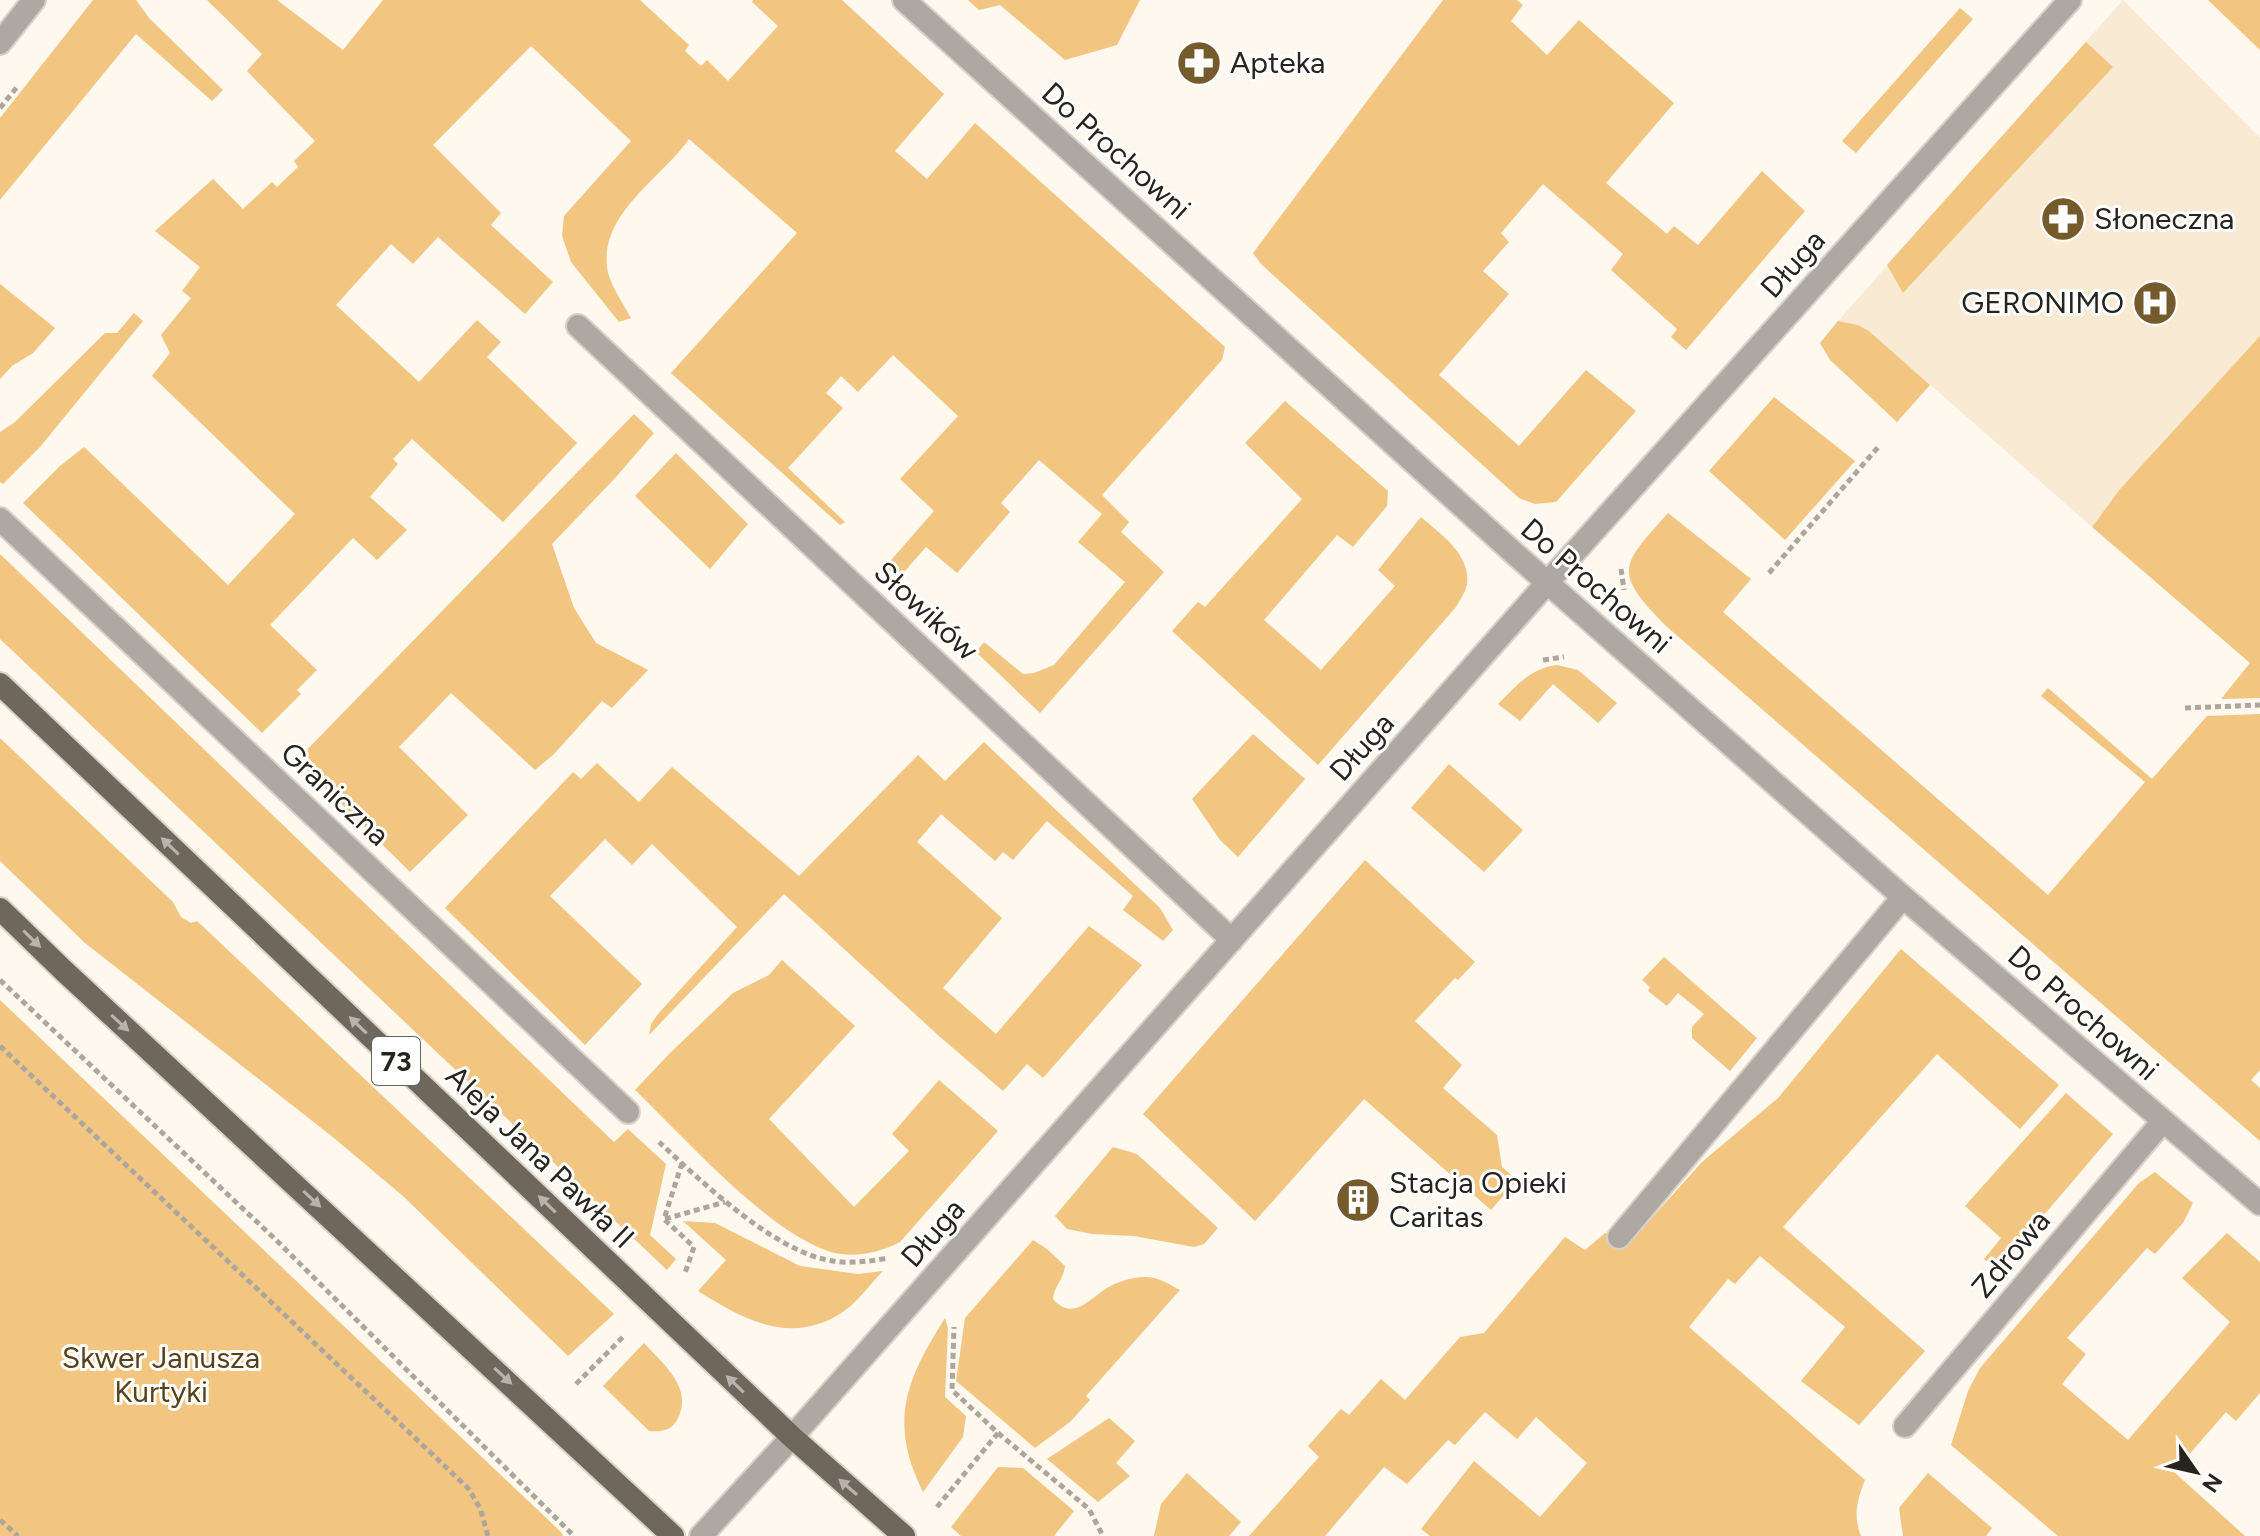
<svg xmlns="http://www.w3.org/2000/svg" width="2260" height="1536" viewBox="0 0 2260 1536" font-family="Figtree,sans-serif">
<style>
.built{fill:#f9ead4}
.green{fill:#f2c680}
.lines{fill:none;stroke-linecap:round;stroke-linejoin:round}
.minor-casing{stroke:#d7d2c9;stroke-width:26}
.primary-casing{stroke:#d7d2c9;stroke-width:26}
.path{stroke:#aba79e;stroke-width:5;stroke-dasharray:6 4;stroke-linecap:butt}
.minor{stroke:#ada9a2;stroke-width:22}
.primary{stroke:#6f675c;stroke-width:22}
.oneway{fill:#b7b3ae}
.labels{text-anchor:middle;stroke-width:6;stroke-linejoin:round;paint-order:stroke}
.shield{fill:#fff;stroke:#686662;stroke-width:2}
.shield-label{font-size:28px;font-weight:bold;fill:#27241e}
.poi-label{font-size:30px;fill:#27241e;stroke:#fff;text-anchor:start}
.street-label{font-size:30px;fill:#27241e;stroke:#fff}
.park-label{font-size:30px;fill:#59421b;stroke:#fff}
</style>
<rect width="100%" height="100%" fill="#fef8ee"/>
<path class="built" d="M2123 0 2260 138V336L2120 489 2092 527 1869 331 1858 325 1838 321Z"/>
<path class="green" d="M93 0H136L149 18 223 90 212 101 136 34 0 200V118Z
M207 0H277L343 50 383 0H640L689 45 685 51 701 66 707 60 728 81 778 26 752 2 753 0H842L944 94 895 151 927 179 975 123 1225 347 1222 360 1102 495 1129 522 1121 532 1164 572 1040 713 976 652 984 642 1023 674 1034 673 1054 665 1125 582 1078 542 1102 514 1039 460 1001 503 1010 512 957 573 926 547 897 580 885 567 934 511 900 479 958 416 893 355 858 392 841 376 826 393 843 408 788 468 845 522 840 525 671 373 797 233 689 139C662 178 601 212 607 267 609 284 623 303 631 318L619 322 571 262 562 236 564 216 631 141 531 46 433 145 501 213 491 225 553 282 525 314 438 237 413 264 391 244 336 305 419 382 477 320 501 342 487 357 577 443 503 522 412 439 393 459 398 464 370 497 407 530 377 560 353 538 270 625 317 670 297 690 301 694 262 733 23 503 60 466 84 447 228 585 295 514 152 376 170 353 161 335 191 298 182 291 200 267 155 231 213 179 243 209 272 182 277 187 298 167 294 161 315 141 247 71 262 54Z
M968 0H1140L1117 45 1065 60 1000 5 979 10Z
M1443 0H1517L1523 5 1511 21 1547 55 1579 20 1674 103 1606 183 1667 234 1674 226 1698 245 1762 171 1805 211 1686 350 1671 337 1677 329 1611 270 1623 254 1543 184 1501 233 1509 242 1483 271 1509 294 1439 375 1519 446 1586 370 1636 411 1556 502 1535 504 1519 498 1261 264 1253 253Z
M2208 0H2260V50Z
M1960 8 1973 19 1856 153 1842 141Z
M2086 42 2113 67 1903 293 1887 265Z
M0 284 55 328 33 353 12 366 0 379Z
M134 313 143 321 40 447 3 484 0 482V432L15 422 105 333H117Z
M1838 321 1858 325 1869 331 1930 385 1897 422 1830 360 1820 343Z
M2260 336V698L2221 699 2250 663 2092 527 2120 489Z
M1774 397 1855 461 1785 540 1709 471Z
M1285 401 1388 491 1387 506 1353 547 1337 535 1264 620 1321 670 1395 586 1378 570 1421 517C1439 533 1471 554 1467 584 1466 591 1460 600 1456 607L1318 765 1172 631 1198 602 1205 607 1302 499 1245 443Z
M634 414 654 433 616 477 552 544 574 608 596 643 648 670 612 708 602 701 554 754 535 770 451 693 399 747 468 815 410 872 297 760Z
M676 453 748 524 710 569 635 496Z
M1668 513 1751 579 1723 612 2048 895 2145 782 2041 696 2048 688 2152 779 2207 716 2260 714V1070L2251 1080 2260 1088V1141L1666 626C1612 571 1621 566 1668 513Z
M0 554 614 1142 628 1129 666 1164 650 1235 676 1259 667 1270 0 639Z
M1557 665 1578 670 1617 703 1598 723 1553 684 1520 721 1498 704C1516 686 1531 668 1557 665Z
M1253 734 1305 779 1238 857 1220 840 1192 799Z
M0 738 173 902 181 917 191 923 197 921 614 1314 568 1356 404 1197 334 1138 85 943 0 861Z
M984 742 1160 908 1173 930 1163 941 1123 910 1133 896 1047 821 1013 860 1003 852 995 861 941 814 917 842 1002 918 943 988 996 1034 1089 926 1142 965 1043 1078 1027 1064 1003 1091 939 1036 784 894 649 1035 651 1024 658 1014 737 927 652 844 632 865 605 839 550 896 642 984 585 1045 445 908 573 772 581 779 597 763 639 802 672 767 799 876 918 755 945 781Z
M1449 764 1523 830 1484 872 1411 808Z
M1365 860 1475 962 1458 980 1455 978 1415 1021 1462 1065 1443 1088 1497 1135 1502 1167 1517 1180 1491 1210 1364 1099 1255 1221 1143 1114Z
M1901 949 2059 1085 2020 1129 1937 1054 1783 1227 1925 1351 1859 1425 1801 1381 1845 1327 1760 1256 1735 1284 1728 1279 1689 1327 1865 1480C1857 1500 1853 1515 1861 1536H1430L1421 1529 1474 1461 1540 1517 1587 1463 1536 1417 1517 1439 1485 1412 1455 1445 1448 1440 1407 1484 1384 1467 1325 1536H1249L1319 1457 1308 1446 1341 1409 1349 1415 1381 1379 1405 1400 1460 1337 1484 1333 1565 1237 1585 1250 1605 1233 1631 1241 1702 1162 1778 1098Z
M1664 957 1757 1038 1730 1071 1692 1038V1027L1704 1014 1678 993 1667 1006 1648 991 1650 987 1642 980Z
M782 960 855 1026 769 1119 854 1207 909 1151 892 1134 939 1080 998 1131 900 1242C879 1253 851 1259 828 1251 765 1229 685 1138 635 1090L670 1053 733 993 769 975Z
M0 1000 561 1532 563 1536H0Z
M2066 1093 2113 1134 1997 1270 1984 1259 2001 1238 1965 1206Z
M1113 1147 1137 1154 1218 1228 1204 1244 1194 1247 1134 1236 1092 1234 1067 1229 1055 1216Z
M2155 1172 2193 1203 2183 1223 2155 1254 2147 1248 2067 1338 2086 1354 2062 1384 2128 1440 2230 1322 2182 1278 2227 1233 2260 1262V1393L2236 1421 2226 1412 2174 1472 2245 1536H2058L1951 1445 1968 1391 1980 1368 2139 1183Z
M683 1221 715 1223 800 1266 858 1274 883 1271C869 1285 855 1306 838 1315 788 1345 741 1318 698 1291L726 1260Z
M1033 1240 1047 1249 1065 1266C1064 1279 1054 1286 1053 1299 1073 1322 1089 1299 1107 1288 1117 1282 1132 1277 1144 1277 1157 1276 1169 1284 1180 1290L1086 1396 1090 1400 1070 1422 1035 1448 956 1381 965 1318Z
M945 1318 948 1328 945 1397 966 1416 963 1437 923 1492C888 1422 906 1380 945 1318Z
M644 1343C664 1365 694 1388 677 1420 671 1431 661 1432 649 1431L603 1386Z
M1109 1418 1135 1441 1116 1463 1130 1476 1098 1502 1047 1459Z
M998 1467 1023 1468 1074 1511 1054 1536H961L951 1527Z
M1187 1473 1241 1522 1229 1536H1154L1161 1504Z
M1928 1473 1992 1528 1986 1536H1903L1899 1508Z"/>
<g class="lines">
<g class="minor-casing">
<path id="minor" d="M904 0 1515 554 1903 897 2260 1204
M0 43 34 0
M578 326 1232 940
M0 519 628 1112
M1619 1237 1903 897
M1905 1426 2163 1121
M701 1536 792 1437 1547 583 2070 0"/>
</g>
<g class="primary-casing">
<path id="primary" d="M0 684 792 1437 904 1536
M0 909 63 970 673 1536"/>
</g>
<path class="path" d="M0 108 17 87
M1621 569 1624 590
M1769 573 1880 445
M1543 660 1564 657
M2185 708 2260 705
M0 980 274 1238 574 1536
M0 1046 468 1488 480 1508 488 1536
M659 1142C701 1181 775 1253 833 1261 852 1264 870 1261 889 1258
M682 1163 664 1219 694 1247 685 1273
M665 1219 725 1202
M576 1384 623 1337
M998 1433 1089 1509 1103 1536
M937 1507 998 1433 952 1390 954 1327
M0 1520 18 1536"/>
<use href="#minor" class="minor"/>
<use href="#primary" class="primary"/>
</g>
<defs><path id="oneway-solid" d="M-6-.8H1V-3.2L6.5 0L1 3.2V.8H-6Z" transform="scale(2)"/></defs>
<g class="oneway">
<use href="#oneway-solid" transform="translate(170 846) rotate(-136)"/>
<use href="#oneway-solid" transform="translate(32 939) rotate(44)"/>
<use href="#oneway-solid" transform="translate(120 1023) rotate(43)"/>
<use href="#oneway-solid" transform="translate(358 1025) rotate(-136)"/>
<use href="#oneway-solid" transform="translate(312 1199) rotate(43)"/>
<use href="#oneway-solid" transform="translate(547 1204) rotate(-136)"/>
<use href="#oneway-solid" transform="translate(503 1376) rotate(43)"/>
<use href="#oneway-solid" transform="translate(735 1384) rotate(-136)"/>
<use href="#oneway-solid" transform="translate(848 1487) rotate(-139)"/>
</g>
<defs>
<g id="pharmacy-disc" transform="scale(2.3)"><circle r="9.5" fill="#755a2c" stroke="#fff"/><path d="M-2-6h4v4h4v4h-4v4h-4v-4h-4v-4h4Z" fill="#fff"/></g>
<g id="hospital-disc" transform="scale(2.3)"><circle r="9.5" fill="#755a2c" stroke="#fff"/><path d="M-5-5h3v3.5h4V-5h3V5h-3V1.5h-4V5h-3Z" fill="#fff"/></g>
<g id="building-disc" transform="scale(2.3)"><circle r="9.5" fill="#755a2c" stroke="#fff"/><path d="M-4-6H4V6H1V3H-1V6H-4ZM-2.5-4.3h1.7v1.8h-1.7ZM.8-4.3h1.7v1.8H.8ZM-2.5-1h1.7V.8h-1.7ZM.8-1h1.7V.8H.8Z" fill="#fff"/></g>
</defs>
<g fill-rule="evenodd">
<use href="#pharmacy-disc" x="1199" y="63"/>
<use href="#pharmacy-disc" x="2063" y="219"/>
<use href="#hospital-disc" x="2155" y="303"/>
<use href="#building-disc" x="1358" y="1200"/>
</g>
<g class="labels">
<rect class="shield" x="372" y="1037" width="48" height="48" rx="6"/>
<g class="shield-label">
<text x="396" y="1071">73</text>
</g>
<g class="poi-label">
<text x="1230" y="73">Apteka</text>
<text x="2094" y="229">Słoneczna</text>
<text x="2124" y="313" text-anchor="end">GERONIMO</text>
<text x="1389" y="1193">Stacja Opieki<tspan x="1389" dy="34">Caritas</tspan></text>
</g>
<g class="street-label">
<text transform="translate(1116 151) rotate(42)" y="10">Do Prochowni</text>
<text transform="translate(1793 264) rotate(-48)" y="10">Długa</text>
<text transform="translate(1596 586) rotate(41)" y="10">Do Prochowni</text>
<text transform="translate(926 611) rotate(43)" y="10">Słowików</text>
<text transform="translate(1362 747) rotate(-48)" y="10">Długa</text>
<text transform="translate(335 794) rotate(43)" y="10">Graniczna</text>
<text transform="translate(2083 1013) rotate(41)" y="10">Do Prochowni</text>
<text transform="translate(540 1157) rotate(44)" y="10">Aleja Jana Pawła II</text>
<text transform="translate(933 1233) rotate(-49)" y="10">Długa</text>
<text transform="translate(2011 1254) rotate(-50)" y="10">Zdrowa</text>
</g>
<g class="park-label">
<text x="161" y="1368">Skwer Janusza<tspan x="161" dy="34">Kurtyki</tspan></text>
</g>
</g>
<g transform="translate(2196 1472) rotate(124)" stroke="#ffffff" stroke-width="6" paint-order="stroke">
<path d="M0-6L14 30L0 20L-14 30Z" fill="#27241e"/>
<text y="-12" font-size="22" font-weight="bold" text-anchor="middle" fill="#27241e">N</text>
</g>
</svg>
